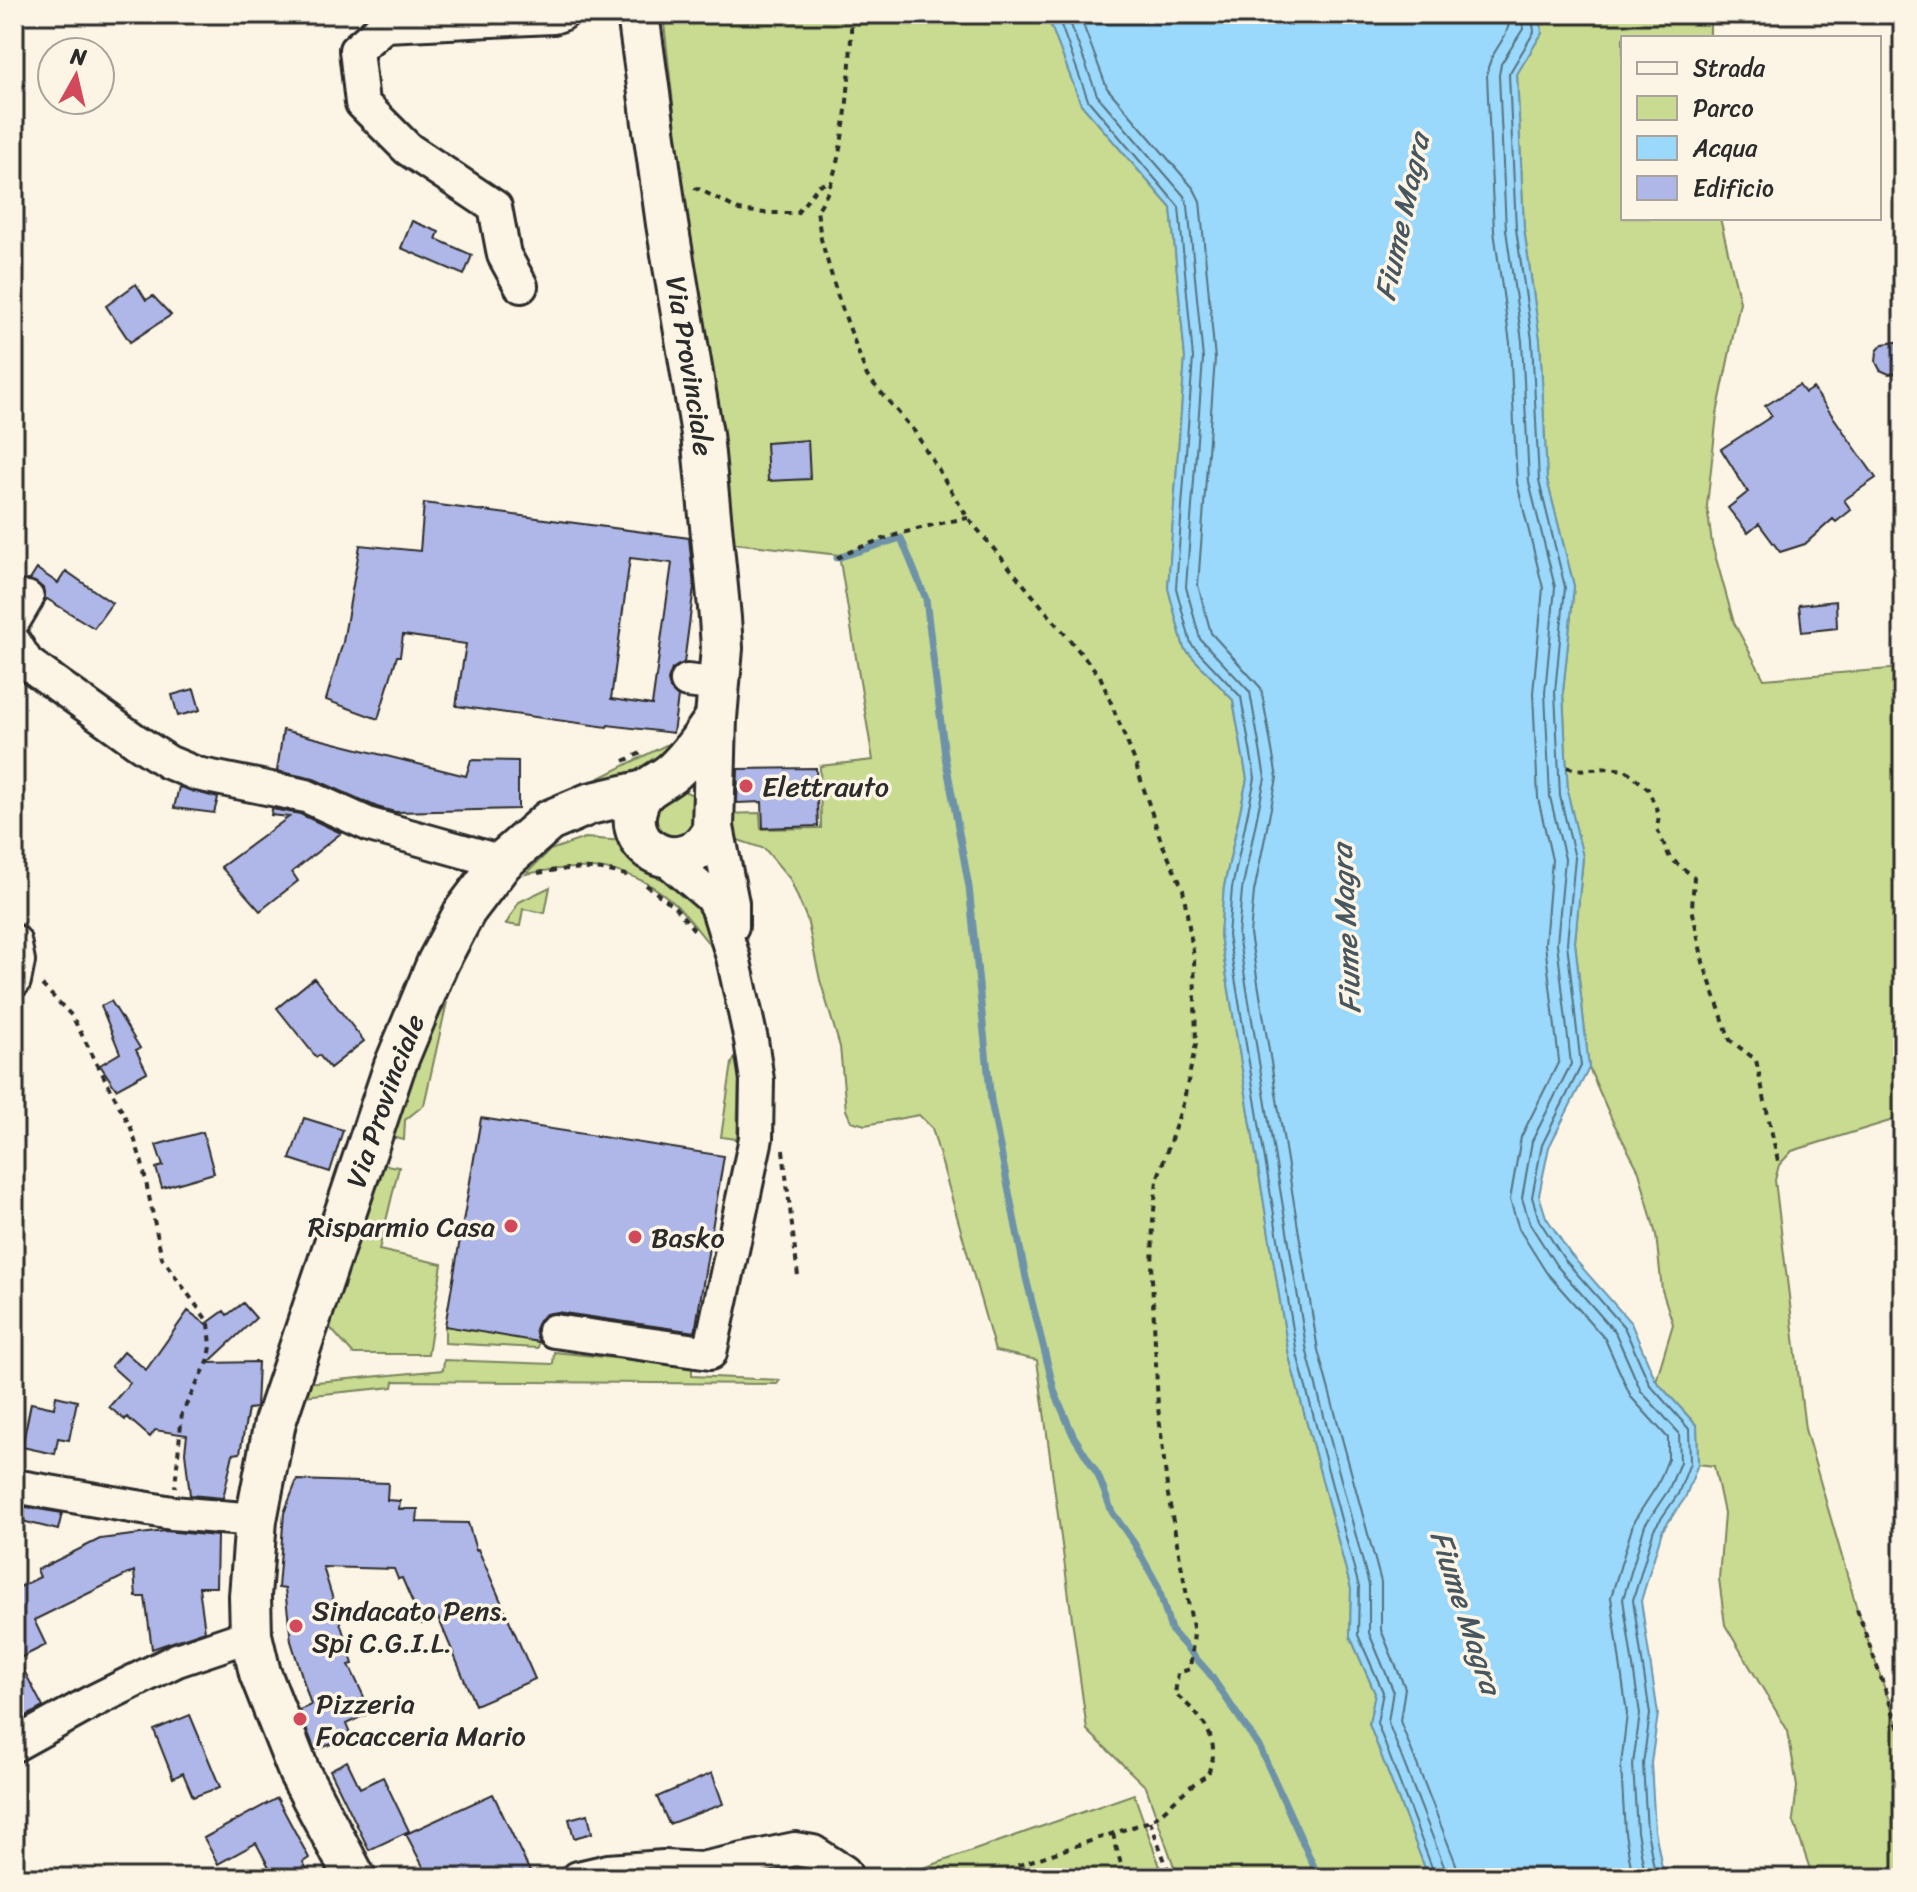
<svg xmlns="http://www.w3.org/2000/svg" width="1917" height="1892" viewBox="0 0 1917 1892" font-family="Sriracha,sans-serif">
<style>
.green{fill:#c8db90;stroke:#7a835e;stroke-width:2}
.water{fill:#9ad9fb;stroke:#6e93a8;stroke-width:2}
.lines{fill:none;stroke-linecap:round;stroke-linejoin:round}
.shore{stroke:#57717e;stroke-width:2}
.stream{stroke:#6e93a8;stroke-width:7}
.building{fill:#afb7e8;stroke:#2b2b2b;stroke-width:2;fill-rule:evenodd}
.minor-casing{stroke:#2b2b2b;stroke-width:38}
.major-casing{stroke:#2b2b2b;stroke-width:46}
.path{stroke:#2b2b2b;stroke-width:4;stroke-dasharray:6 6;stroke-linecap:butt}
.minor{stroke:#fcf5e5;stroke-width:32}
.major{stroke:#fcf5e5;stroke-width:40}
.poi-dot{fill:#d1495b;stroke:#fcf5e5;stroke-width:3}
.labels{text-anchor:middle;stroke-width:7;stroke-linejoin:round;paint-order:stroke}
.street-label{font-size:28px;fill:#2b2b2b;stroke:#fcf5e5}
.poi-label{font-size:28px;fill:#2b2b2b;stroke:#fcf5e5;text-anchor:start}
.water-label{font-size:30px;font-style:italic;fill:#47565f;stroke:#fcf5e5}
</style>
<rect width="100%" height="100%" fill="#fcf5e5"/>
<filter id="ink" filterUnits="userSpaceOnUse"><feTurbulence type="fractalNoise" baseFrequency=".0125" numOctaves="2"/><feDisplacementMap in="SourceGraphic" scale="16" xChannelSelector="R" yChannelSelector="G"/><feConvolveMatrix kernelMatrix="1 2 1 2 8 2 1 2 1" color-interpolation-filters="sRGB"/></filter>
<g filter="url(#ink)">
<path class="green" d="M663 14H1049L1050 23 1081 104 1171 208 1185 358 1168 588 1184 648 1233 700 1247 779 1224 887 1220 935 1289 1356 1351 1589 1350 1636 1375 1693 1369 1724 1429 1878H1178L1146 1787 1087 1730 1037 1360 995 1351 932 1128 919 1115 865 1125 851 1121 846 1110 840 1047 820 980 807 919 790 879 765 849 726 836 722 814 760 813 761 829 821 828 820 766 873 760 839 555 734 543 680 166Z
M1540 14H1710V38H1623V218H1720L1740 302 1717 414 1707 506 1712 544 1734 623 1764 679 1903 668V1117L1792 1151 1779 1165 1775 1180 1805 1429 1857 1609 1903 1741V1878H1813L1793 1819 1797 1787 1788 1731 1725 1625 1719 1579 1724 1513 1714 1466 1698 1464 1697 1426 1656 1381 1673 1324 1662 1290 1656 1235 1639 1171 1612 1120 1589 1068 1575 942 1583 858 1568 795 1563 692 1574 586 1547 480 1540 340 1524 229 1517 73 1542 33Z
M689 740 625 785 553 801 672 742Z
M677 788 693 795 703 810 675 849 643 813Z
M585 838 624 841 705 910 716 952C703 937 690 919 676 905 631 862 583 863 526 874L550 850Z
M550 887 545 913 523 909 520 926 506 924 519 902Z
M447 1002 424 1105 405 1120 404 1140 387 1136 405 1081Z
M735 1058 739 1073 737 1139 721 1137 732 1063Z
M378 1164 399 1167 379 1250 442 1264 428 1354H353L326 1323Z
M445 1326 539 1340 538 1348 445 1343Z
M554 1352 692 1366V1376L780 1380 777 1384 394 1381 393 1387 292 1397 296 1384 443 1370 444 1360 553 1364Z
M1134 1794 1164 1878H895Z"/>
<path class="water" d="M1049 14H1540L1542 33 1517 74 1524 229 1540 340 1547 480 1574 586 1563 692 1568 795 1583 857 1575 942 1589 1068 1549 1147 1539 1195 1546 1217 1571 1255 1631 1323 1656 1381 1697 1426 1698 1464 1685 1498 1662 1531 1641 1601 1658 1714 1651 1763 1655 1830 1664 1878H1429L1369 1724 1375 1693 1350 1636 1351 1589 1289 1356 1220 935 1224 887 1247 779 1233 700 1184 648 1168 588 1185 358 1171 208 1081 104 1050 23Z"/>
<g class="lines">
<path class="shore" d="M1057 14 1088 100 1179 207 1193 358 1176 588 1191 644 1241 697 1255 778 1232 888 1228 935 1297 1354 1359 1587 1358 1635 1383 1692 1377 1723 1436 1878
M1067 14 1097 95 1184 196 1188 206 1203 359 1186 587 1200 639 1250 692 1265 778 1242 890 1238 935 1307 1352 1369 1585V1633L1393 1690 1388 1722 1445 1869 1446 1878
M1079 14 1107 88 1194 189 1200 201 1215 359 1198 585 1211 633 1261 688 1277 778 1254 892 1250 934 1318 1350 1381 1582V1630L1405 1688 1400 1721 1456 1864 1458 1878
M1510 14C1511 39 1488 51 1487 75L1494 231 1510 343 1517 483 1543 588 1533 693 1538 798 1552 860 1545 944 1559 1061 1521 1137 1510 1200 1519 1229 1546 1272 1605 1339 1631 1397 1668 1438V1459L1658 1484 1634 1521 1611 1597 1627 1714 1621 1765 1625 1833 1633 1878
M1522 14 1523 29 1501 64 1499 75 1506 230 1522 341 1529 482 1555 587 1545 693 1550 797 1565 859 1557 943 1571 1064 1532 1141 1522 1198 1530 1224 1556 1265 1615 1332 1641 1391 1679 1433 1680 1462 1669 1489 1645 1525 1623 1599 1640 1714 1633 1764 1637 1832 1646 1878
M1532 14 1534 32 1509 74 1516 229 1532 340 1539 481 1565 587 1555 692 1560 796 1575 858 1567 943 1581 1066 1542 1145 1532 1197 1539 1220 1564 1259 1624 1327 1650 1385 1689 1429 1690 1463 1678 1494 1654 1529 1633 1600 1650 1714 1643 1764 1647 1831 1656 1878"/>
<path class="stream" d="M837 558 901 538 926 599 945 756 969 887 991 1101 1026 1278 1055 1393 1073 1435 1098 1475 1112 1512 1134 1543 1158 1586 1171 1630 1209 1673 1260 1748 1319 1878"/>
</g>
<path class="building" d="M412 221 439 232 436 239 472 255 464 275 401 248Z
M136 284 146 300 153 296 171 315 130 342 106 306Z
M1903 341V368L1898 373 1889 374 1880 370 1876 362 1877 351 1883 344Z
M1799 385 1805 393 1813 388 1876 478 1844 500 1851 510 1836 522 1833 519 1805 544 1780 552 1759 524 1748 533 1728 508 1748 492 1721 449 1772 416 1765 406Z
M808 440 810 479 768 481 766 443Z
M424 503 689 538 694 587 684 663 672 669 668 680 670 689 678 697 673 733 608 725 607 727 456 706 466 644 403 635 400 656H397L378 719 326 700 343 642 360 545 420 551ZM630 558 672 563 652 705 611 699Z
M37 569 58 583 66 571 112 603 94 628 47 599 45 601 43 588 30 580Z
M1836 601 1837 628 1802 632 1799 605Z
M194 689 200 710 178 716 172 695Z
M283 730 466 776 471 760 518 761V809L395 812 377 807 314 779 277 771Z
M816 768 818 826 763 828 762 802 737 803 738 769Z
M179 787 218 798 214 813 174 808Z
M272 809 300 814 341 833 292 872 298 881 260 911 221 867 289 817 271 815Z
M314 978 364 1041 330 1068 319 1055 316 1057 277 1008Z
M111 1001 140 1048 136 1050 147 1072 116 1089 100 1065 120 1053 101 1006Z
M304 1118 343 1130 330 1172 290 1159Z
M481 1118 724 1156 695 1332 557 1312 546 1314 539 1320 535 1329 539 1342 445 1326Z
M203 1132 214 1173 162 1188 156 1168 163 1166 156 1145Z
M243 1303 256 1318 208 1363 258 1362 256 1408 248 1409 240 1453 233 1454 223 1498 190 1495 185 1452 187 1435 155 1430 150 1437 127 1417 125 1420 109 1407 130 1383 111 1366 124 1351 146 1370 188 1311 206 1324 224 1311 227 1315Z
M56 1396 77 1401 69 1440 58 1438 55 1454 22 1447 31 1403 54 1408Z
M297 1480 388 1483 387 1500 400 1501 399 1509H418L417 1522 468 1523 476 1550 478 1549 535 1679 475 1705 438 1617 422 1624 402 1578 398 1579 394 1569 323 1567 353 1664 349 1665 371 1712 346 1724 350 1734 343 1740 315 1750 299 1710 311 1705 291 1641 285 1589 278 1588 284 1513Z
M14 1505 62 1513 58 1530 14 1519Z
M165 1531 217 1536 216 1587H199L205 1631 152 1649 145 1597H136L134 1571 34 1620 46 1645 18 1659 43 1707 14 1723V1580L18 1588 40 1577 37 1570 100 1539Z
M190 1715 220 1787 193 1797 183 1773 173 1778 154 1730Z
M347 1761 360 1788 383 1777 409 1831 369 1850 330 1770Z
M712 1773 723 1804 669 1824 657 1797Z
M493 1794 533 1878H429L406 1834Z
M277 1798 309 1858 303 1862 312 1878H275L256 1843 218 1864 204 1838Z
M588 1814 592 1833 574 1838 569 1819Z"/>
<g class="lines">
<g class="minor-casing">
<path id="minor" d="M521 286 504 255 495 207 408 149 362 103 356 50 385 25 553 17 562 14
M14 620 27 598
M14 642 27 663 136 741 168 762 197 774 306 796 370 825 502 862
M687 681 721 685
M715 817 732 903V926
M14 941 18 961 14 981
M554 1331 710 1353 756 1138 757 1080 751 1040 733 957 719 912 711 897 664 857
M14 1486 172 1513 256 1520
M14 1745 92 1702 177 1660 251 1635
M578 1878 608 1871 664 1867 701 1869 795 1849 813 1852 844 1872 846 1878"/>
</g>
<g class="major-casing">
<g id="major">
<path id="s1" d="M638 14 667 224 702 434 720 618 722 648 716 718 713 829C689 882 619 853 638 803 644 786 661 783 674 771 690 756 703 737 716 718"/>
<path id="s2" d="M355 1878 299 1772 260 1673 251 1635 250 1596 256 1520 275 1422 394 1068 438 962 465 911 502 862 549 821 589 804 645 791"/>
</g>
</g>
<path class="path" d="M851 14C852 60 846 175 817 210L821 239 837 294 867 376 915 432 968 518 1100 676 1134 759 1161 841 1183 889 1194 957 1196 1044 1183 1104 1157 1180 1153 1221 1152 1279 1158 1407 1168 1495 1194 1633 1190 1669 1178 1673 1175 1694C1193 1708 1215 1730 1213 1755 1213 1761 1209 1769 1208 1775 1186 1786 1171 1807 1150 1821L1016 1866 1004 1878
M695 190 697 188 739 210 764 213H797L819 185 832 182
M837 558C871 540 930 524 968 518
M624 761 641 753
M1567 767 1576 770 1607 768 1626 770 1648 789 1659 815 1657 829 1670 858 1694 877 1692 908 1703 962 1730 1040 1756 1060 1779 1166
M538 873C573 867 598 866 632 877
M646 885 674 906 695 931
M42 985 72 1016 131 1128 142 1163 162 1258 209 1323 211 1347 208 1362 182 1413 175 1487
M783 1150 798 1276
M1857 1609 1903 1741
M1150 1821 1171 1878
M1113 1834 1123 1872 1120 1878"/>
<use href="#minor" class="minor"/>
<use href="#major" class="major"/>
</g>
</g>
<g class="poi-dot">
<circle cx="746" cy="786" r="8"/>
<circle cx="511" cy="1226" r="8"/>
<circle cx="635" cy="1237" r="8"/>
<circle cx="296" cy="1626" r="8"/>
<circle cx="300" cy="1719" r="8"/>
</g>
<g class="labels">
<g class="street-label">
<text dy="10" stroke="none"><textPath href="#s1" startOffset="356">Via Provinciale</textPath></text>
<text dy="10" stroke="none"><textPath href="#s2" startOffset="820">Via Provinciale</textPath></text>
</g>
<g class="poi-label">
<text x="762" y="796">Elettrauto</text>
<text x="495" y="1236" text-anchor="end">Risparmio Casa</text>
<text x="651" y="1247">Basko</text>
<text x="312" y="1620">Sindacato Pens.<tspan x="312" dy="32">Spi C.G.I.L.</tspan></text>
<text x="316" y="1713">Pizzeria<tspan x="316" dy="32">Focacceria Mario</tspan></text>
</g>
<g class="water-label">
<text transform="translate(1402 217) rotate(-78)" y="10">Fiume Magra</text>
<text transform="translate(1346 929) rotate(-93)" y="10">Fiume Magra</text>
<text transform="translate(1466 1612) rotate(72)" y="10">Fiume Magra</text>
</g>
</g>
<rect width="1917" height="1892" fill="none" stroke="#fcf5e5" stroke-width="48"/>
<rect x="24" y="24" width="1869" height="1844" fill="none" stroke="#2b2b2b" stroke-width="3" filter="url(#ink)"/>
<rect x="1621" y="36" width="260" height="184" fill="#fcf5e5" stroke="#a8a49b" stroke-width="2"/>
<rect x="1637" y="62" width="40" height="12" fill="#fcf5e5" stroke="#a8a49b" stroke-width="2"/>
<text x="1693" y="76" font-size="24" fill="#2b2b2b">Strada</text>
<rect x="1637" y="96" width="40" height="24" fill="#c8db90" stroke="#a8a49b" stroke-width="2"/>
<text x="1693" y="116" font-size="24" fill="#2b2b2b">Parco</text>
<rect x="1637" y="136" width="40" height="24" fill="#9ad9fb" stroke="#a8a49b" stroke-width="2"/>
<text x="1693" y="156" font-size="24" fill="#2b2b2b">Acqua</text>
<rect x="1637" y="176" width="40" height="24" fill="#afb7e8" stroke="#a8a49b" stroke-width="2"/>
<text x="1693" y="196" font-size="24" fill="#2b2b2b">Edificio</text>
<g transform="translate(76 76) rotate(8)"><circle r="38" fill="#fcf5e5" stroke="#a8a49b" stroke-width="2"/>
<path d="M0-6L14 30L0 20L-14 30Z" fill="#d1495b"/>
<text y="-12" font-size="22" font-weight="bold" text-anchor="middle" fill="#2b2b2b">N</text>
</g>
</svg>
